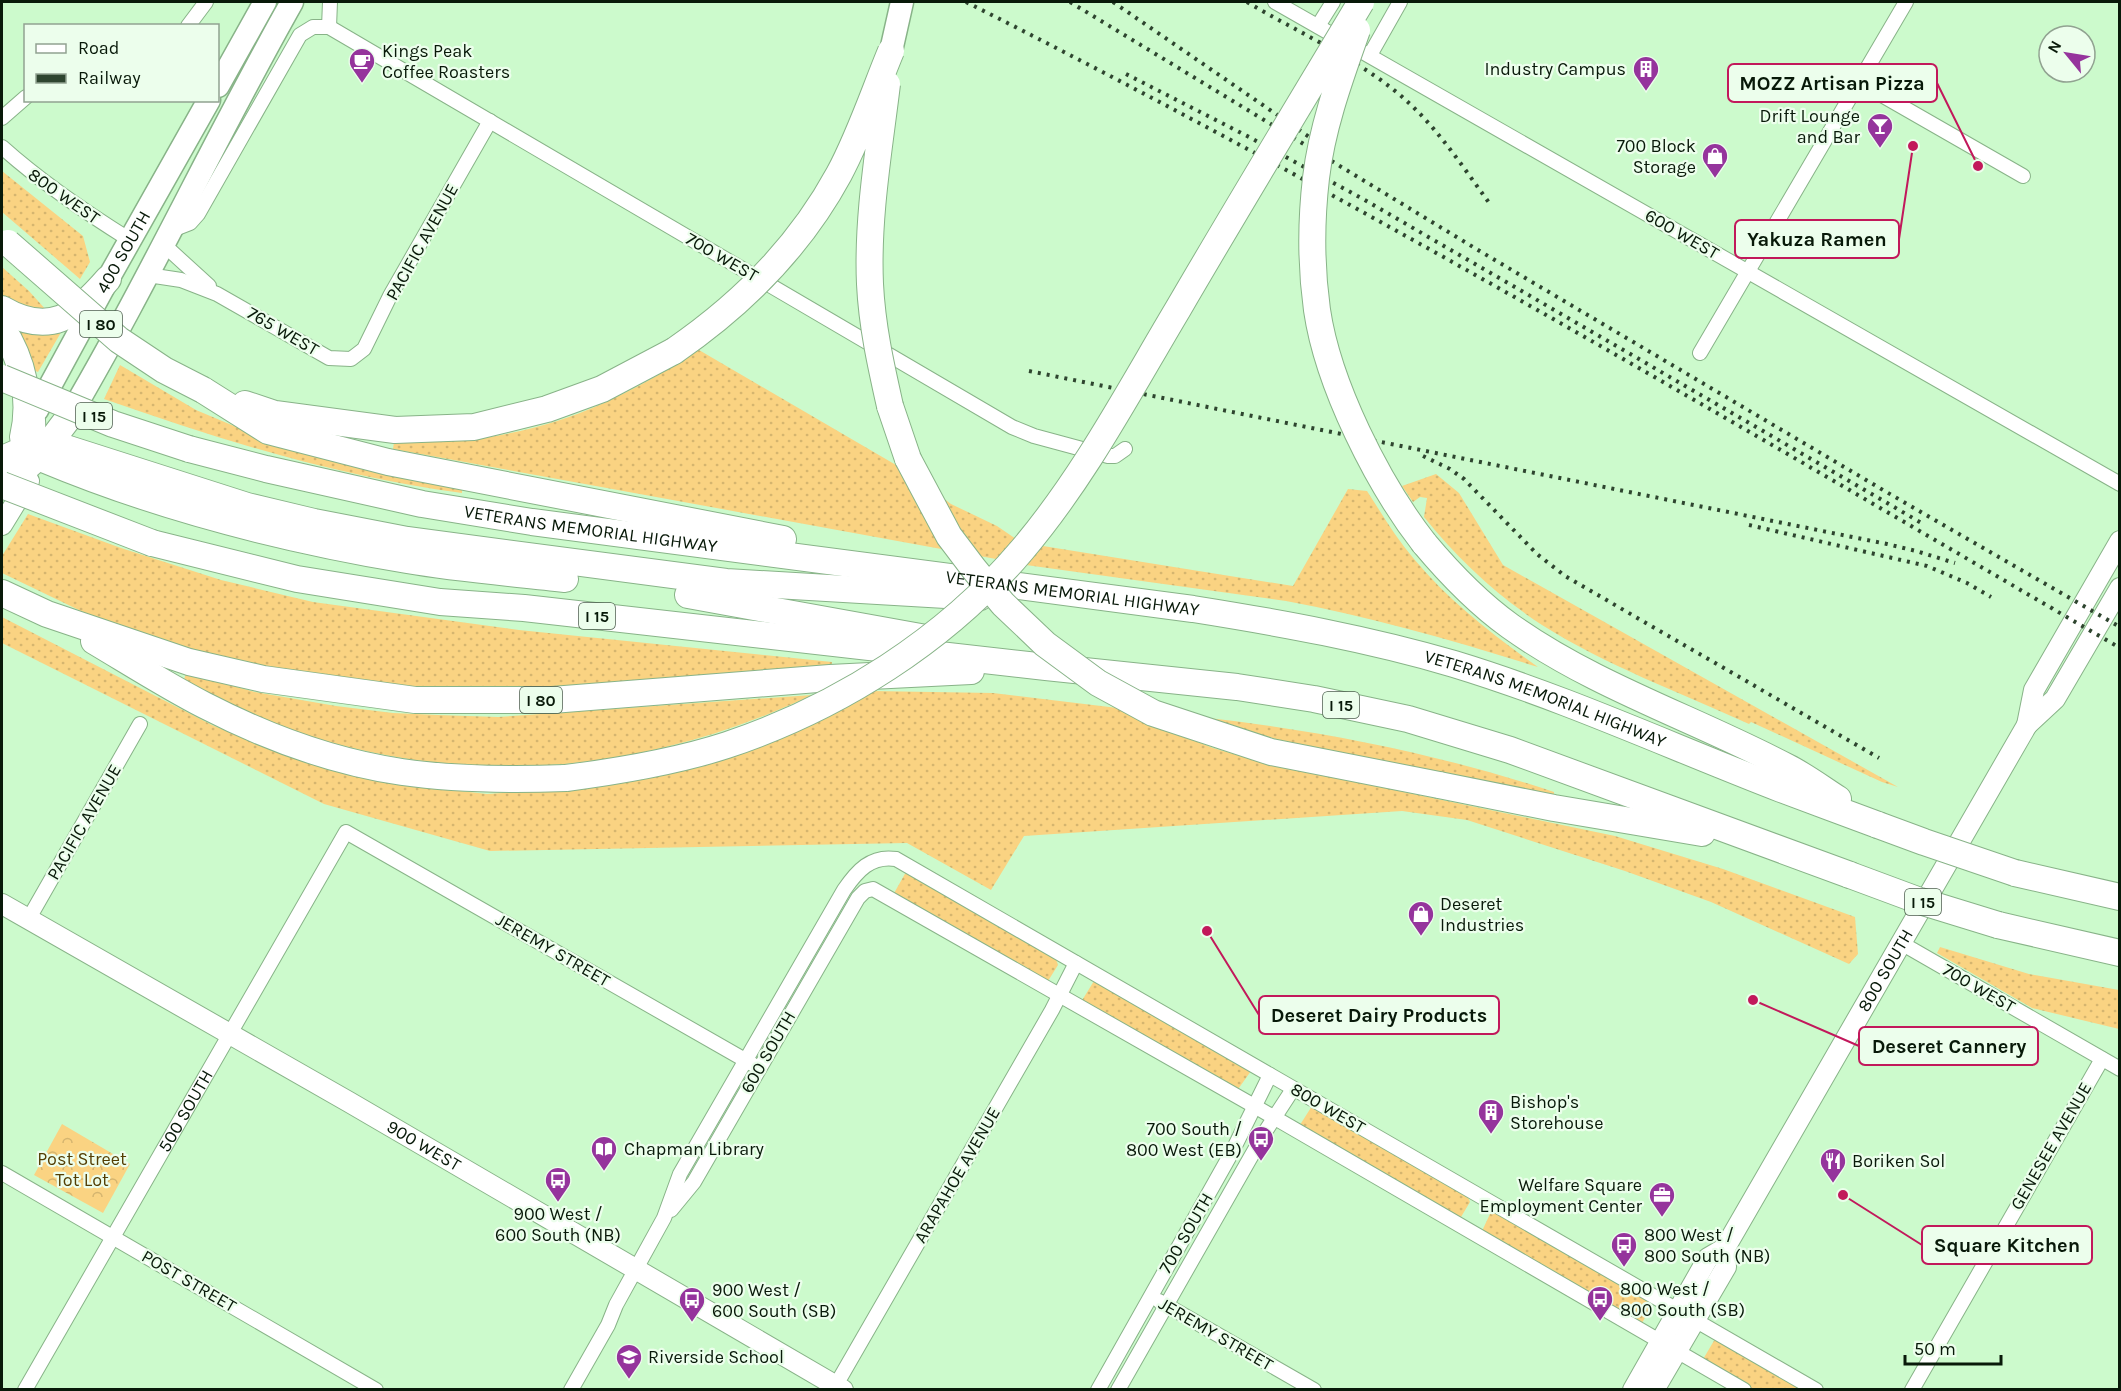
<svg xmlns="http://www.w3.org/2000/svg" width="2121" height="1391" viewBox="0 0 2121 1391" font-family="Karla,sans-serif">
<style>
.grass{fill:url(#grass-dots)}
.park{fill:url(#park-crowns)}
.lines{fill:none;stroke-linecap:round;stroke-linejoin:round}
.street-casing{stroke:#88b388;stroke-width:16}
.secondary-casing{stroke:#88b388;stroke-width:22}
.primary-casing{stroke:#88b388;stroke-width:25}
.highway-casing{stroke:#88b388;stroke-width:28}
.street{stroke:#fff;stroke-width:14}
.secondary{stroke:#fff;stroke-width:20}
.primary{stroke:#fff;stroke-width:22}
.highway{stroke:#fff;stroke-width:26}
.rail{stroke:#2e452f;stroke-width:4;stroke-dasharray:3 6;stroke-linecap:butt}
.highway-bridge-casing{stroke:#88b388;stroke-width:28;stroke-linecap:butt}
.highway-bridge{stroke:#fff;stroke-width:26}
.labels{text-anchor:middle;stroke-width:4.5;stroke-linejoin:round;paint-order:stroke}
.shield{fill:#ecfeec;stroke:#4c5e4d;stroke-width:1.5}
.shield-label{font-size:16px;font-weight:bold;fill:#081909}
.poi-label{font-size:18px;fill:#081909;stroke:#ecfeec;text-anchor:start}
.street-label{font-size:18px;fill:#081909;stroke:#ecfeec}
.park-label{font-size:18px;fill:#543e03;stroke:#ecfeec}
.leader{fill:none;stroke:#c2185b;stroke-width:2}
.callout-dot{fill:#c2185b;stroke:#ecfeec;stroke-width:2}
.callout{fill:#ecfeec;stroke:#c2185b;stroke-width:2}
.callout-label{font-size:20px;text-anchor:middle;font-weight:bold;fill:#081909}
</style>
<defs>
<pattern id="grass-dots" width="8" height="8" patternUnits="userSpaceOnUse" patternTransform="scale(1.5)"><rect width="8" height="8" fill="#fad382"/><path d="M2 2h.1M6 6h.1" fill="none" stroke="#d5b56f" stroke-width="1.8" stroke-linecap="round"/></pattern>
<pattern id="park-crowns" width="20" height="18" patternUnits="userSpaceOnUse" patternTransform="scale(1.5)"><rect width="20" height="18" fill="#fad382"/><path d="M2 6a3 3 0 1 1 6 0M12 15a3 3 0 1 1 6 0" fill="none" stroke="#d5b56f"/></pattern>
</defs>
<rect width="100%" height="100%" fill="#ccfacc"/>
<path class="grass" d="M2 171 83 236 90 262 80 279 2 212Z
M2 267 29 291 47 311 39 313 2 299Z
M2 321 63 329 38 372 26 367Z
M699 350 908 472 951 504 997 526 1016 539 996 559 393 449 394 442C517 445 597 416 699 350Z
M120 365 196 410 258 436 462 489V493C339 477 221 440 104 399Z
M1436 474 1459 493 1503 565 1898 787 1882 782 1751 722 1749 724C1681 693 1605 665 1542 625 1496 595 1458 559 1424 517L1427 498 1420 497 1413 502 1402 486Z
M1348 489 1367 491C1382 514 1396 538 1414 559 1450 602 1493 635 1538 667 1455 641 1372 617 1286 601L1026 565 1043 546 1293 586Z
M28 514 121 548 221 580 313 602 519 630 832 662 831 671 520 691 445 692 239 665 134 632 83 612 2 573V556Z
M2 617 212 725 262 746 326 768 360 777 451 790 487 794 579 788 872 691 993 693 1126 709 1180 735 1213 748 1261 762 1615 836 1723 869 1855 917 1858 954 1849 964 1711 902 1625 871 1467 820 1402 811 1024 836 991 890 907 843 490 851 324 804 2 643Z
M186 673 255 692 336 706 393 713 438 715 498 717 812 695C643 775 465 790 287 729 251 716 217 699 183 683Z
M1200 717C1319 730 1440 754 1554 792V800L1276 739Z
M906 872 1056 959 1058 965 1048 981 893 895Z
M1940 947 2029 974 2119 990V1029L2032 1008 1937 953Z
M1094 981 1251 1071 1236 1092 1081 1002Z
M1312 1106 1468 1197 1470 1202 1461 1217 1459 1218 1298 1128Z
M1494 1212 1653 1303 1641 1325 1482 1231 1490 1214Z
M1715 1339 1803 1389H1752L1702 1361Z"/>
<path class="park" d="M62 1124 130 1164 103 1213 34 1175Z"/>
<g class="lines">
<g class="street-casing">
<g id="street">
<path d="M1275 2 2120 484"/>
<path d="M188 26 206 2"/>
<path d="M1318 26 1333 2"/>
<path d="M329 27 330 2"/>
<path d="M1370 55 1400 2"/>
<path d="M1859 82 2023 176"/>
<path d="M2 118 26 97"/>
<path d="M2 147C41 182 85 212 130 240"/>
<path d="M172 230 190 223 198 214 300 35 313 27H329L1012 427 1034 436 1108 456H1115L1125 449"/>
<path d="M163 244 209 286"/>
<path d="M148 275 181 280 217 294 329 358 351 359 364 349 390 296 490 121"/>
<path d="M1700 353 1906 2"/>
<path d="M28 920 140 724"/>
<path d="M1901 943 2120 1069"/>
<path d="M2 1173 376 1390"/>
<path d="M671 1210 694 1182 858 898 865 891 873 889 1256 1107 1744 1390"/>
<path d="M1159 1301 1314 1390"/>
<path d="M836 1385 1052 1010 1076 963"/>
<path id="s1" d="M25 1390 346 832 752 1064"/>
<path d="M571 1390 608 1325 616 1305 664 1218 680 1174 844 890C857 871 871 855 896 859L1816 1390"/>
<path d="M1098 1390 1232 1152 1270 1075"/>
<path d="M1118 1390 1265 1132 1293 1089"/>
<path d="M1912 1390 2102 1059"/>
</g>
</g>
<g class="secondary-casing">
<g id="secondary">
<path d="M2 525 29 481"/>
<path d="M2027 725 2034 690 2120 541"/>
<path id="s2" d="M2 904 349 1102 843 1390"/>
<path id="s3" d="M1633 1390 1708 1258 1725 1248 2027 725 2055 699 2120 588"/>
<path d="M1654 1390 1726 1267 1725 1248"/>
</g>
</g>
<g class="primary-casing">
<g id="primary">
<path d="M891 51 902 2"/>
<path d="M218 86 265 2"/>
<path id="s4" d="M37 410 108 279 209 100"/>
<path d="M66 422C147 285 214 140 292 2"/>
</g>
</g>
<g class="highway-casing">
<g id="highway">
<path d="M2 309C50 337 76 316 108 279"/>
<path d="M2 328C23 360 32 400 23 437"/>
<path d="M203 390 268 431 388 462 783 539"/>
<path d="M245 404 275 414 395 430 474 427 547 409 602 389 674 351"/>
<path d="M890 406 908 459"/>
<path d="M32 420C33 434 30 450 43 459 160 508 282 539 407 560 459 569 513 573 565 579"/>
<path id="s5" d="M189 449 266 469 422 504 532 522 1193 609C1281 623 1369 639 1454 664 1566 698 1672 747 1781 789 1813 801 1846 813 1878 825"/>
<path d="M7 457 37 444H53L247 506 314 522 407 540 726 582 980 597"/>
<path d="M2 481C35 467 45 448 67 420"/>
<path d="M152 543 297 579 440 602 524 608 1046 667 1237 687 1314 699 1408 719 1510 750 1850 875"/>
<path d="M1424 543C1450 574 1478 603 1510 626 1594 686 1696 719 1787 767 1805 776 1821 788 1838 799"/>
<path d="M2 593 47 614 189 662 263 679 415 700H552L830 678 971 671"/>
<path d="M688 595 926 638"/>
<path d="M94 641C131 663 167 686 204 705 266 737 334 762 402 772 457 780 511 780 566 778"/>
<path d="M1439 785 1554 808 1702 833"/>
<path d="M2015 873 2120 897"/>
<path d="M1998 925 2120 953"/>
</g>
</g>
<use href="#street" class="street"/>
<use href="#secondary" class="secondary"/>
<use href="#primary" class="primary"/>
<use href="#highway" class="highway"/>
<path class="rail" d="M966 2C1360 200 1739 426 2120 648
M1070 2 1478 250 1883 490 2120 627
M1113 2 1318 143
M1247 2C1299 33 1367 63 1410 104 1441 133 1465 170 1490 204
M1126 74 1251 138 1363 199 1925 525
M1029 371 1887 544 1916 551 1955 563
M1423 456 1450 469 1464 479 1537 554 1565 576 1879 758
M1749 525 1927 566 1967 583 1991 597"/>
<g class="highway-bridge-casing">
<path id="highway-bridge" d="M1357 30C1340 78 1322 127 1316 178 1311 221 1311 267 1317 310 1328 385 1378 484 1424 543
M887 84C879 150 867 218 870 284 872 326 881 366 890 406
M8 243 119 340 164 370 203 390
M674 351C741 305 800 246 839 174 860 135 874 92 891 51
M2 378 113 424 189 449
M908 459 949 536 974 569 1003 604 1045 644 1098 683 1153 713 1271 752 1439 785
M2 485 152 543
M566 778C620 771 675 762 727 745 838 708 946 640 1022 550 1084 477 1129 391 1178 309 1238 206 1300 104 1361 2
M1878 825 1924 842 2015 873
M1850 875 1920 901 1998 925"/>
</g>
<use href="#highway-bridge" class="highway-bridge"/>
</g>
<defs>
<g id="cafe-pin" transform="scale(1.35)"><path d="M0 17L-7.5 6A9.5 9.5 0 1 1 7.5 6Z" fill="#95349c" stroke="#ecfeec"/><path d="M-5.5-4.5H6V0H3Q3 3.5 0 3.5H-2.5Q-5.5 3.5-5.5 0ZM3-3.2v2h1.7v-2ZM-6 4.5H4V6H-6Z" fill="#fff"/></g>
<g id="building-pin" transform="scale(1.35)"><path d="M0 17L-7.5 6A9.5 9.5 0 1 1 7.5 6Z" fill="#95349c" stroke="#ecfeec"/><path d="M-4-6H4V6H1V3H-1V6H-4ZM-2.5-4.3h1.7v1.8h-1.7ZM.8-4.3h1.7v1.8H.8ZM-2.5-1h1.7V.8h-1.7ZM.8-1h1.7V.8H.8Z" fill="#fff"/></g>
<g id="bar-pin" transform="scale(1.35)"><path d="M0 17L-7.5 6A9.5 9.5 0 1 1 7.5 6Z" fill="#95349c" stroke="#ecfeec"/><path d="M-6-5H6L.8 .8V4.5H3.5V6h-7V4.5H-.8V.8Z" fill="#fff"/></g>
<g id="shop-pin" transform="scale(1.35)"><path d="M0 17L-7.5 6A9.5 9.5 0 1 1 7.5 6Z" fill="#95349c" stroke="#ecfeec"/><path d="M-5-2.5h2.3a2.7 3.5 0 0 1 5.4 0H5L5.5 6h-11ZM-1.5-2.5h3a1.5 2.3 0 0 0-3 0Z" fill="#fff"/></g>
<g id="bus-pin" transform="scale(1.35)"><path d="M0 17L-7.5 6A9.5 9.5 0 1 1 7.5 6Z" fill="#95349c" stroke="#ecfeec"/><path d="M-5-6H5V4H4V6H2V4H-2V6H-4V4H-5ZM-3.5-4V0h7V-4ZM-3.5 1.2v1.5H-2V1.2ZM2 1.2v1.5H3.5V1.2Z" fill="#fff"/></g>
<g id="library-pin" transform="scale(1.35)"><path d="M0 17L-7.5 6A9.5 9.5 0 1 1 7.5 6Z" fill="#95349c" stroke="#ecfeec"/><path d="M-6-4Q-3-5.5-.7-3.5V5Q-3 3-6 4ZM6-4Q3-5.5 .7-3.5V5Q3 3 6 4Z" fill="#fff"/></g>
<g id="restaurant-pin" transform="scale(1.35)"><path d="M0 17L-7.5 6A9.5 9.5 0 1 1 7.5 6Z" fill="#95349c" stroke="#ecfeec"/><path d="M-5-6h1v4h1v-4h1v4h1v-4h1v5L-1.5 .5V6h-2V.5L-5-1ZM5-6V6H3V1.5H1.5Q1.5-4 5-6Z" fill="#fff"/></g>
<g id="office-pin" transform="scale(1.35)"><path d="M0 17L-7.5 6A9.5 9.5 0 1 1 7.5 6Z" fill="#95349c" stroke="#ecfeec"/><path d="M-6-3h4V-5.5h4V-3h4V5H-6ZM-1-4.5V-3h2v-1.5ZM-6 0V1H6V0Z" fill="#fff"/></g>
<g id="school-pin" transform="scale(1.35)"><path d="M0 17L-7.5 6A9.5 9.5 0 1 1 7.5 6Z" fill="#95349c" stroke="#ecfeec"/><path d="M0-5L7-2L0 1L-7-2ZM-4 1L0 2.5L4 1V4Q0 6-4 4Z" fill="#fff"/></g>
</defs>
<g fill-rule="evenodd">
<use href="#cafe-pin" x="362" y="61"/>
<use href="#building-pin" x="1646" y="69"/>
<use href="#bar-pin" x="1880" y="126"/>
<use href="#shop-pin" x="1715" y="156"/>
<use href="#shop-pin" x="1421" y="914"/>
<use href="#building-pin" x="1491" y="1112"/>
<use href="#bus-pin" x="1261" y="1139"/>
<use href="#library-pin" x="604" y="1149"/>
<use href="#restaurant-pin" x="1833" y="1161"/>
<use href="#bus-pin" x="558" y="1180"/>
<use href="#office-pin" x="1662" y="1195"/>
<use href="#bus-pin" x="1624" y="1245"/>
<use href="#bus-pin" x="1600" y="1299"/>
<use href="#bus-pin" x="692" y="1300"/>
<use href="#school-pin" x="629" y="1357"/>
</g>
<g class="labels">
<g class="shield">
<rect x="80" y="311" width="42" height="26" rx="4.5"/>
<rect x="76" y="403" width="36" height="26" rx="4.5"/>
<rect x="579" y="603" width="36" height="26" rx="4.5"/>
<rect x="520" y="687" width="42" height="26" rx="4.5"/>
<rect x="1323" y="692" width="36" height="26" rx="4.5"/>
<rect x="1905" y="889" width="36" height="26" rx="4.5"/>
</g>
<g class="shield-label">
<text x="101" y="330">I 80</text>
<text x="94" y="422">I 15</text>
<text x="597" y="622">I 15</text>
<text x="541" y="706">I 80</text>
<text x="1341" y="711">I 15</text>
<text x="1923" y="908">I 15</text>
</g>
<g class="poi-label">
<text x="382" y="57">Kings Peak<tspan x="382" dy="21">Coffee Roasters</tspan></text>
<text x="1626" y="75" text-anchor="end">Industry Campus</text>
<text x="1860" y="122" text-anchor="end">Drift Lounge<tspan x="1860" dy="21">and Bar</tspan></text>
<text x="1696" y="152" text-anchor="end">700 Block<tspan x="1696" dy="21">Storage</tspan></text>
<text x="1440" y="910">Deseret<tspan x="1440" dy="21">Industries</tspan></text>
<text x="1510" y="1108">Bishop's<tspan x="1510" dy="21">Storehouse</tspan></text>
<text x="1242" y="1135" text-anchor="end">700 South /<tspan x="1242" dy="21">800 West (EB)</tspan></text>
<text x="624" y="1155">Chapman Library</text>
<text x="1852" y="1167">Boriken Sol</text>
<text x="1642" y="1191" text-anchor="end">Welfare Square<tspan x="1642" dy="21">Employment Center</tspan></text>
<text x="558" y="1220" text-anchor="middle">900 West /<tspan x="558" dy="21">600 South (NB)</tspan></text>
<text x="1644" y="1241">800 West /<tspan x="1644" dy="21">800 South (NB)</tspan></text>
<text x="1620" y="1295">800 West /<tspan x="1620" dy="21">800 South (SB)</tspan></text>
<text x="712" y="1296">900 West /<tspan x="712" dy="21">600 South (SB)</tspan></text>
<text x="648" y="1363">Riverside School</text>
</g>
<g class="street-label">
<text transform="translate(64 196) rotate(35)" y="6">800 WEST</text>
<text transform="translate(1682 234) rotate(30)" y="6">600 WEST</text>
<text transform="translate(422 242) rotate(-61)" y="6">PACIFIC AVENUE</text>
<text dy="6" stroke="none"><textPath href="#s4" startOffset="180">400 SOUTH</textPath></text>
<text transform="translate(722 257) rotate(30)" y="6">700 WEST</text>
<text transform="translate(283 331) rotate(30)" y="6">765 WEST</text>
<text dy="6" stroke="none"><textPath href="#s5" startOffset="410">VETERANS MEMORIAL HIGHWAY</textPath></text>
<text dy="6" stroke="none"><textPath href="#s5" startOffset="896">VETERANS MEMORIAL HIGHWAY</textPath></text>
<text dy="6" stroke="none"><textPath href="#s5" startOffset="1382">VETERANS MEMORIAL HIGHWAY</textPath></text>
<text transform="translate(84 822) rotate(-60)" y="6">PACIFIC AVENUE</text>
<text transform="translate(553 950) rotate(30)" y="6">JEREMY STREET</text>
<text dy="6" stroke="none"><textPath href="#s3" startOffset="492">800 SOUTH</textPath></text>
<text transform="translate(1979 988) rotate(30)" y="6">700 WEST</text>
<text transform="translate(768 1052) rotate(-60)" y="6">600 SOUTH</text>
<text transform="translate(1328 1108) rotate(30)" y="6">800 WEST</text>
<text dy="6" stroke="none"><textPath href="#s1" startOffset="322">500 SOUTH</textPath></text>
<text dy="6" stroke="none"><textPath href="#s2" startOffset="486">900 WEST</textPath></text>
<text transform="translate(2051 1146) rotate(-60)" y="6">GENESEE AVENUE</text>
<text transform="translate(957 1175) rotate(-60)" y="6">ARAPAHOE AVENUE</text>
<text transform="translate(1186 1233) rotate(-60)" y="6">700 SOUTH</text>
<text transform="translate(189 1281) rotate(30)" y="6">POST STREET</text>
<text transform="translate(1216 1334) rotate(30)" y="6">JEREMY STREET</text>
</g>
<g class="park-label">
<text x="82" y="1165">Post Street<tspan x="82" dy="21">Tot Lot</tspan></text>
</g>
</g>
<path class="leader" d="M1978 166L1937 83M1913 146L1899 239M1207 931L1259 1015M1753 1000L1859 1046M1843 1195L1922 1245"/>
<g class="callout-dot">
<circle cx="1978" cy="166" r="6"/>
<circle cx="1913" cy="146" r="6"/>
<circle cx="1207" cy="931" r="6"/>
<circle cx="1753" cy="1000" r="6"/>
<circle cx="1843" cy="1195" r="6"/>
</g>
<g class="callout">
<rect x="1728" y="64" width="209" height="38" rx="6"/>
<rect x="1735" y="220" width="164" height="38" rx="6"/>
<rect x="1259" y="996" width="240" height="38" rx="6"/>
<rect x="1859" y="1027" width="179" height="38" rx="6"/>
<rect x="1922" y="1226" width="170" height="38" rx="6"/>
</g>
<g class="callout-label">
<text x="1832" y="90">MOZZ Artisan Pizza</text>
<text x="1817" y="246">Yakuza Ramen</text>
<text x="1379" y="1022">Deseret Dairy Products</text>
<text x="1949" y="1053">Deseret Cannery</text>
<text x="2007" y="1252">Square Kitchen</text>
</g>
<rect width="2121" height="1391" fill="none" stroke="#081909" stroke-width="6"/>
<rect x="24" y="24" width="195" height="78" fill="#ecfeec" stroke="#91a291" stroke-width="1.5"/>
<rect x="36" y="44" width="30" height="9" fill="#ffffff" stroke="#91a291" stroke-width="1.5"/>
<text x="78" y="54" font-size="18" fill="#081909">Road</text>
<rect x="36" y="74" width="30" height="9" fill="#2e452f" stroke="#91a291" stroke-width="1.5"/>
<text x="78" y="84" font-size="18" fill="#081909">Railway</text>
<g transform="translate(2067 54) rotate(300)"><circle r="28" fill="#ecfeec" stroke="#91a291" stroke-width="1.5"/>
<path d="M0-4.5L10 22L0 15L-10 22Z" fill="#95349c"/>
<text y="-9" font-size="16" font-weight="bold" text-anchor="middle" fill="#081909">N</text>
</g>
<path d="M1905 1355v9h96v-9" fill="none" stroke="#081909" stroke-width="3"/>
<text x="1914" y="1355" font-size="18" fill="#081909" stroke="#ecfeec" stroke-width="4.5" paint-order="stroke">50 m</text>
</svg>
